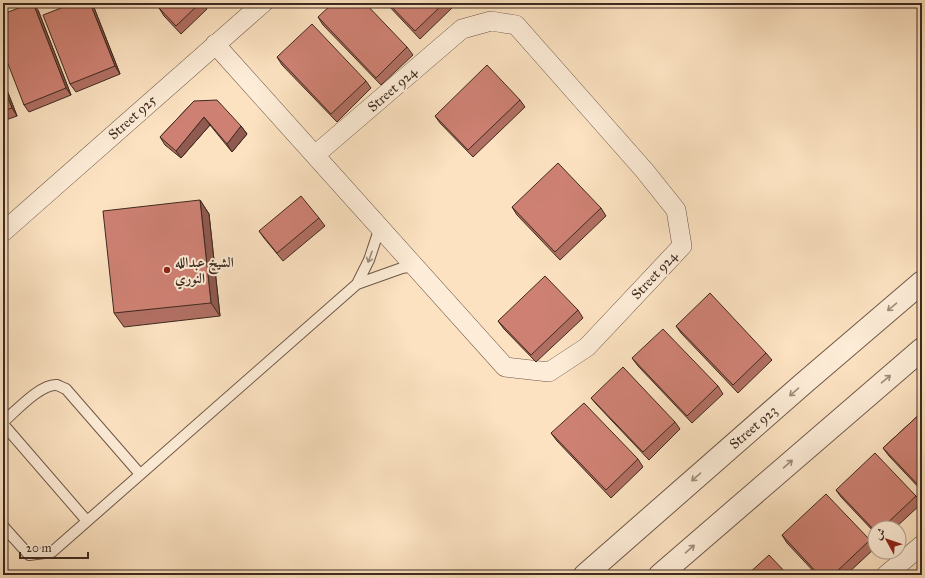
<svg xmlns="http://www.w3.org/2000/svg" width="925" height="578" viewBox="0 0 925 578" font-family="'IM FELL Great Primer',Amiri,serif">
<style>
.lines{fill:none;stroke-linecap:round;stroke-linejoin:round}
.service-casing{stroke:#6e5848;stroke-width:12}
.minor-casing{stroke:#6e5848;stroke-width:20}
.tertiary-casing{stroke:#6e5848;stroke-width:24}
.service{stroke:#fdecd7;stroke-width:10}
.minor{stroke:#fdecd7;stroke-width:19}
.tertiary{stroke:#fdecd7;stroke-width:22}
.wall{fill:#b16f63;stroke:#3e2a1f}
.shaded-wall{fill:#905a50;stroke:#3e2a1f}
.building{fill:#ce8173;stroke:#3e2a1f}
.oneway{stroke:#9e8b7b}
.poi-dot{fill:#8f2418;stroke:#fdecd7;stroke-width:1.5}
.labels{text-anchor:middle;stroke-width:4;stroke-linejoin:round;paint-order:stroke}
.street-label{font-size:14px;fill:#3e2a1f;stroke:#fdecd7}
.poi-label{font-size:14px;font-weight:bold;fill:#3e2a1f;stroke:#fdecd7;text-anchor:start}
</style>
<rect width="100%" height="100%" fill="#fce2c1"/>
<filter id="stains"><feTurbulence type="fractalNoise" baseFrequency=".005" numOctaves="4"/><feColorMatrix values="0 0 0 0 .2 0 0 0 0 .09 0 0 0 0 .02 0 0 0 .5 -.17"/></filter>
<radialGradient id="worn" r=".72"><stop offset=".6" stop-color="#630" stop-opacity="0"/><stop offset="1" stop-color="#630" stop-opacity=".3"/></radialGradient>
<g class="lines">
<g class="service-casing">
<path id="service" d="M357 284 369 260 380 227
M3 422C15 412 41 383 57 385 60 386 63 388 66 389L140 474
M3 424 87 521
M3 526 29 555 52 552 357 284 402 268 414 266"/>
</g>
<g class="minor-casing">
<path id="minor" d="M215 44 505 367 549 372 587 347 682 246 676 210 644 170 516 25 491 21 462 29 315 155
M3 232 263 3
M886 575 922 545"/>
</g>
<g class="tertiary-casing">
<path id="tertiary" d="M585 575 804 383 922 282
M660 575 922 349"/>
</g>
<use href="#service" class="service"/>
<use href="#minor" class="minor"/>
<use href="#tertiary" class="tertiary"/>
</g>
<path class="wall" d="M74 3H92L93 5 120 74 76 92 70 84Z
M164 3H203L207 9 181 34 164 16 159 8Z
M386 3H454L455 5 420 39Z
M38 10 71 95 29 112 24 105Z
M318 17 407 47 413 55 381 85 323 25Z
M277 57 366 81 371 88 337 122 282 65Z
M3 80 17 116 3 121Z
M520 100 525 107 473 157 440 123 435 116Z
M194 101 241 126 247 134 232 152 210 125 181 158 165 145 160 137Z
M200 200 209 214 220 316 124 327 114 313Z
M512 207 601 208 606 216 560 260 517 215Z
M319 218 325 226 283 261 264 238 259 231Z
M578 310 583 318 536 362 504 329 498 321Z
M676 326 766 353 772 360 738 393 681 333Z
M632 358 718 386 723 394 692 423 638 366Z
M591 398 675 422 680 429 649 460 597 405Z
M922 412V491L889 456 883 448Z
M551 433 638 459 643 467 611 498 557 441Z
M836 490 916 496 921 504 895 528H875V533L841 497Z
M782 535 870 540 875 548 846 575H817L787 543Z"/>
<path class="shaded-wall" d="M33 3 38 10 71 95 66 88Z
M90 3H92L93 5 120 74 115 66Z
M3 80 17 116 12 108 3 86Z
M204 117 210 125 181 158 176 151Z
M241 126 247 134 232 152 227 144Z
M200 200 209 214 220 316 211 303Z"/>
<path class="building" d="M32 3H33L66 88 24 105 3 51V14Z
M74 3H90L115 66 70 84 43 15Z
M164 3H200L176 26 159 8Z
M333 3H365L407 47 376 78 318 17Z
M388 3H444L415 31Z
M312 24 366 81 331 114 277 57Z
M487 65 520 100 468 150 435 116Z
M3 86 12 108 3 111Z
M217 100 241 126 227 144 204 117 176 151 160 137 194 101Z
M558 163 601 208 555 252 512 207Z
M301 196 319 218 277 253 259 231Z
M200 200 211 303 114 313 103 211Z
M545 276 578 310 531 355 498 321Z
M710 293 766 353 733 385 676 326Z
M663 329 718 386 687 416 632 358Z
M623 367 675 422 643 452 591 398Z
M584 403 638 459 606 490 551 433Z
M922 412V489L883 448Z
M875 453 916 496 882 528H875V531L836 490Z
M826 494 870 540 833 575H819L782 535Z
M769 555 788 575H747Z"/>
<defs><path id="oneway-shaft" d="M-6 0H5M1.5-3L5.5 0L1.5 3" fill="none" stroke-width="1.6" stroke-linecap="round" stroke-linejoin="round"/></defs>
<g class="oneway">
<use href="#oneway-shaft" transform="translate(370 257) rotate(110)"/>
<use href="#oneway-shaft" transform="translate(892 307) rotate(140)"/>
<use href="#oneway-shaft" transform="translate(886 379) rotate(-40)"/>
<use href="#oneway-shaft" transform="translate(794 392) rotate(139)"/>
<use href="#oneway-shaft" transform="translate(788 464) rotate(-41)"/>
<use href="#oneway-shaft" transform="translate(696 477) rotate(139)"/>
<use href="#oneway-shaft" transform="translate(690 549) rotate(-41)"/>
</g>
<circle class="poi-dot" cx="167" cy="270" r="4"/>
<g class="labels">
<g class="street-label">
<text transform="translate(392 89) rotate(-41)" y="5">Street 924</text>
<text transform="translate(132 117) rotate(-42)" y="5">Street 925</text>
<text transform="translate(654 275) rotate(-47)" y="5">Street 924</text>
<text transform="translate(753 427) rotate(-41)" y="5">Street 923</text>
</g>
<g class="poi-label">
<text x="175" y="267">الشيخ عبدالله<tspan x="175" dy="16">النوري</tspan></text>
</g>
</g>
<rect width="925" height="578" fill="none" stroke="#fce2c1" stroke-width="16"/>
<rect x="4" y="4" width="917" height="570" fill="none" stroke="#3e2a1f" stroke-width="2"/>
<rect x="8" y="8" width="909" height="562" fill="none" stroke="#3e2a1f"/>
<g transform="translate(887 540) rotate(310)"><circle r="19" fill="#fdecd7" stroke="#b19e8d"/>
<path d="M0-3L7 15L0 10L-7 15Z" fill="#8f2418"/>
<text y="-6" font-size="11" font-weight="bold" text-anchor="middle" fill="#3e2a1f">ش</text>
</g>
<path d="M20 552v6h68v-6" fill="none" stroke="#3e2a1f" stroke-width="2"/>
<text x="26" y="552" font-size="12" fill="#3e2a1f" stroke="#fdecd7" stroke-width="3" paint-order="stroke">20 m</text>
<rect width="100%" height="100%" filter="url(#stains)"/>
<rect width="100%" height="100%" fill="url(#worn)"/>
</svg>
